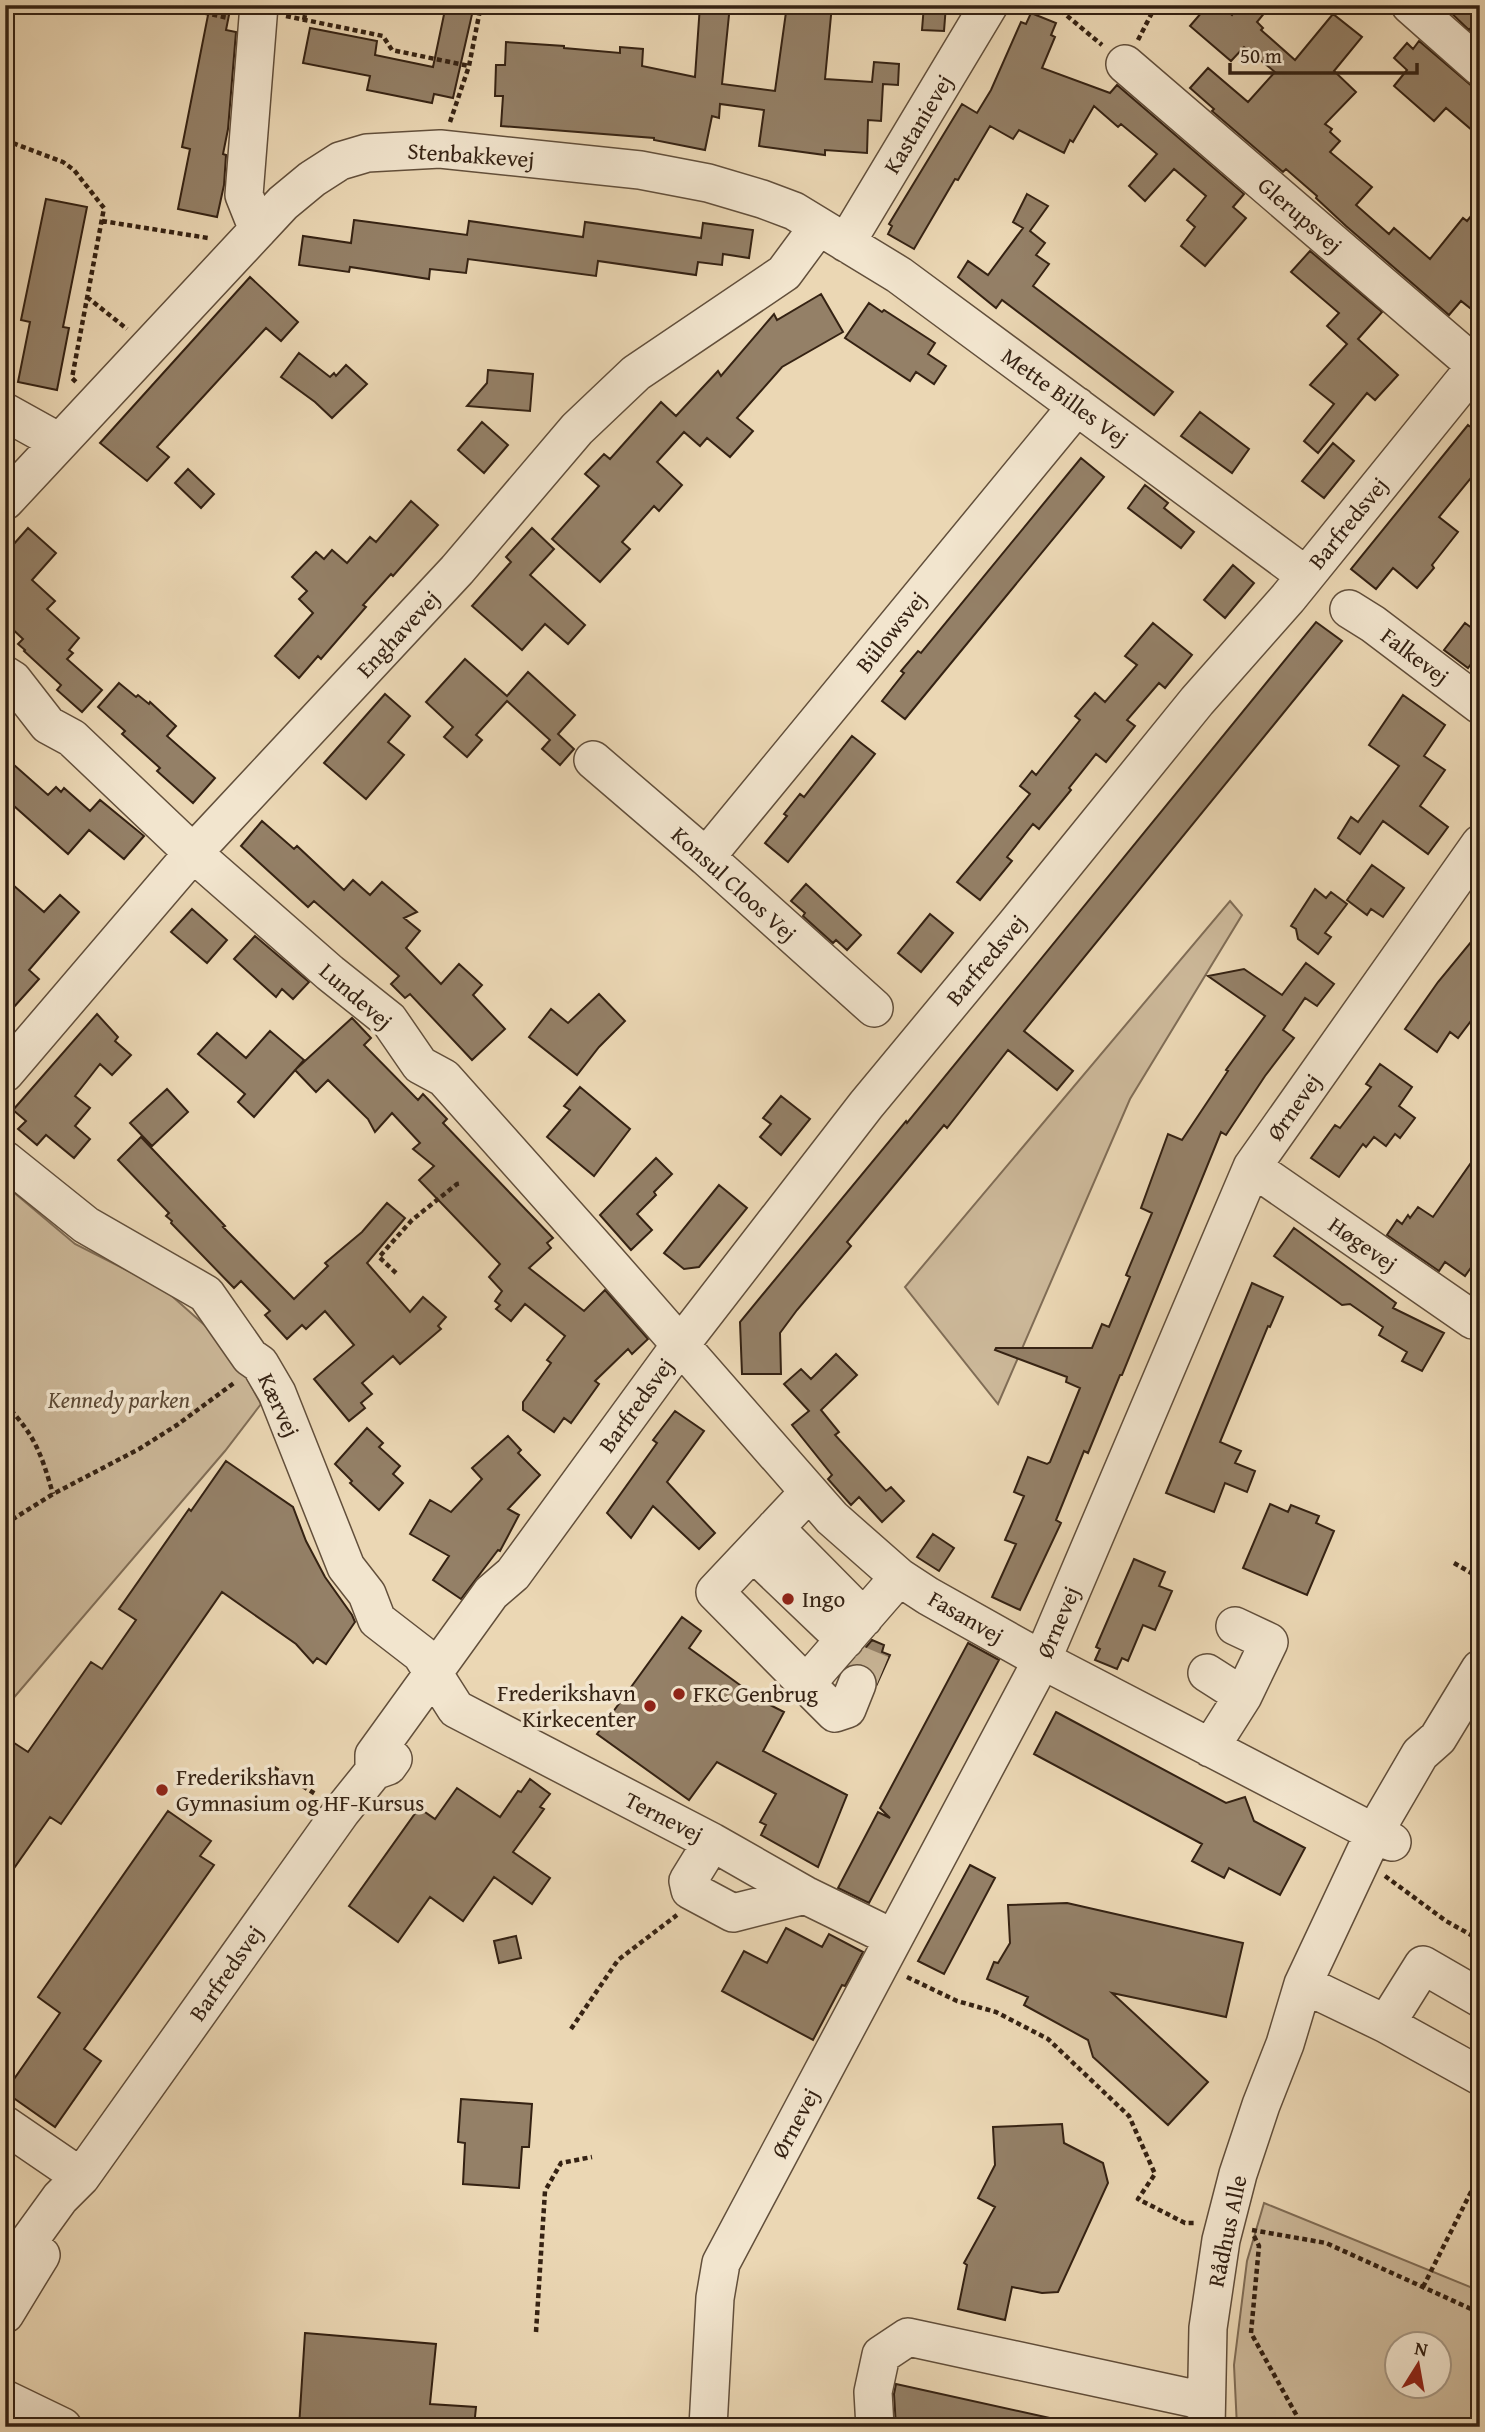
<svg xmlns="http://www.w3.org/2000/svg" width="1485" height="2432" viewBox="0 0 1485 2432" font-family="'Gentium Book Plus',serif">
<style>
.green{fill:#ccb899;stroke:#806d56;stroke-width:2;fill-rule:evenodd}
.building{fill:#948067;stroke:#352213;stroke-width:2}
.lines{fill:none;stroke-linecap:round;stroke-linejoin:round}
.minor-tunnel{stroke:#c7b394;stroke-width:37;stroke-dasharray:37 18;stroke-linecap:butt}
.minor-casing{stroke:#624f3b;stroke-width:40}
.path{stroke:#352213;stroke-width:4.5;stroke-dasharray:5 3.5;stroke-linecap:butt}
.minor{stroke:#f2e5ce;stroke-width:37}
.poi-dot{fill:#8f2418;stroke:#f2e5ce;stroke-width:2.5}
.labels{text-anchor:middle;stroke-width:7;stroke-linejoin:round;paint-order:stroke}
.street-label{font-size:23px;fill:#352213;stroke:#f2e5ce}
.park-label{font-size:23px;font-style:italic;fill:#5b4834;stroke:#f2e5ce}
.poi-label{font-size:23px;fill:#352213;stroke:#f2e5ce;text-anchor:start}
</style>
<rect width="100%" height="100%" fill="#ebd7b4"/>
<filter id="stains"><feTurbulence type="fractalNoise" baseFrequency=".00286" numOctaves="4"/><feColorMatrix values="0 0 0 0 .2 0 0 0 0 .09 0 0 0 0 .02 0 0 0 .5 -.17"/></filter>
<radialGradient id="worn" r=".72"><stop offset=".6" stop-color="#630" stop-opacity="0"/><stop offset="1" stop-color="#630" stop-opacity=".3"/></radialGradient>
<path class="green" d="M1230 901 1242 915 1130 1099 998 1404 905 1287Z
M5 1185 75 1244 164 1289 209 1329 248 1380 261 1404 225 1451 5 1708Z
M1264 2203 1480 2291V2427H1237L1234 2365 1247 2261ZM1398 2344H1440V2386H1398Z"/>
<path class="building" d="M210 5H231L226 30 236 32 228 129 223 154 226 155 224 185 217 217 178 209 190 149 182 147Z
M446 5H471L470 9 473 10 453 98 434 94 432 103 367 90 370 76 303 63 310 28 377 41 375 55 433 67Z
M700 5H730L722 84 775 91 787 5H832L825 79 872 82 874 62 899 64 898 85 883 84 881 121 868 120 867 153 825 150V155L759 146 764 110 720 104 719 118 712 116 705 150 654 140V138L501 126 503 96H495L496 65H505L506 42 564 46V48L620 53V47L643 49 642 66 695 77Z
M924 5H946L944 31 922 30Z
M1208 5H1221L1232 15 1240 5H1271L1257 22 1263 28 1261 30 1295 60 1333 14 1362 37 1334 71 1356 92 1325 124 1332 129 1330 132 1340 141 1330 152 1372 187 1356 205 1389 234 1394 228 1430 259 1463 218 1467 221 1480 205V316L1461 301 1449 315 1346 226 1316 198 1317 196 1286 169 1283 172 1212 111 1214 109 1190 88 1208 68 1248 102 1275 72 1244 47 1231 61 1190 26Z
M1450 5H1480V18L1469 30 1447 9Z
M1031 13 1056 23 1051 35 1055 37 1042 68 1110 93 1117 85 1244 194 1233 207 1246 218 1205 266 1181 246 1195 227 1187 220 1206 196 1174 169 1145 201 1129 186 1157 154 1121 124 1118 127 1094 106 1073 142 1070 140 1064 153 1019 130 1013 139 990 126 958 180 955 179 914 249 888 234 892 226 889 224 962 104 977 113 991 90 1021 22 1026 24Z
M1419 41 1480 93V137L1446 108 1434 121 1394 86 1407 70 1394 58 1407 43 1413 49Z
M1027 194 1048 206 1030 231 1045 243 1036 255 1049 264 1033 286 1173 392 1154 415 1002 300 996 308 958 277 968 261 988 275 1023 228 1013 222Z
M46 199 87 207 63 327 69 328 57 390 18 382 30 322 21 320Z
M354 220 467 235 469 221 583 237 585 222 701 238 703 223 753 230 749 258 723 254 722 265 698 262 696 275 598 261 596 276 468 259 466 273 430 269 429 279 350 267 349 272 299 265 303 236 351 243Z
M1310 251 1382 312 1358 339 1398 375 1375 400 1367 393 1318 453 1304 441 1334 404 1310 385 1347 344 1327 326 1339 313 1291 272Z
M250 277 298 322 281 341 266 328 157 447 169 457 147 481 100 443Z
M821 294 843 332 782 367 737 418 753 431 730 457 707 438 700 446 684 432 657 462 682 485 659 511 654 506 622 542 630 549 600 582 552 539 599 486 585 474 604 454 610 459 661 402 676 416 718 371 721 376 774 314 777 320Z
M869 303 882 312 884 310 935 343 928 354 946 366 934 384 916 372 910 381 845 338Z
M299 353 330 377 334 373 336 376 346 365 367 384 332 418 315 402 281 377Z
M488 370 533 374 530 411 467 406 487 383Z
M1200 412 1249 449 1232 473 1181 436Z
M482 422 508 445 484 473 458 450Z
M1468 425 1480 434V467L1439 517 1458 532 1432 565 1434 568 1417 588 1393 568 1376 589 1351 569Z
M1333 443 1354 461 1324 498 1302 481Z
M1081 458 1104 477 905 719 882 701 904 673 901 671 918 651 921 653Z
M188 469 214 494 201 508 175 483Z
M1145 485 1168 503 1164 508 1194 532 1181 548 1128 508Z
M411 501 438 525 393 576 391 574 363 605 366 607 321 659 318 656 299 678 275 656 313 613 299 599 307 591 292 577 316 552 324 559 332 550 347 563 370 537 376 542Z
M28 528 56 553 32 580 55 601 47 609 79 638 69 650 73 653 67 659 102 690 82 712 57 690 61 685 24 651 25 650 18 644 23 639 5 622V554Z
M532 528 554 549 530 575 585 625 568 644 545 624 522 650 472 606 511 562 506 557Z
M1233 565 1254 583 1225 618 1204 600Z
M1316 622 1342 641 1024 1031 1073 1071 1057 1090 1008 1050 947 1128 944 1125 847 1242 851 1246 797 1310 780 1333 781 1374H742L740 1322 906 1121 907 1123Z
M1153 623 1192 655 1165 688 1159 683 1127 720 1135 726 1106 762 1096 754 1069 788 1071 790 1039 829 1033 824 1007 857 1012 861 980 900 957 882 1030 794 1020 786 1032 771 1036 775 1080 720 1075 716 1095 693 1105 702 1137 665 1125 656Z
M1465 623 1480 634V652L1468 668 1444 650Z
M465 659 507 696 528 672 575 715 558 734 574 749 560 765 542 749 550 740 507 701 476 735 482 740 467 757 444 737 453 727 426 702Z
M119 683 136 697 138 695 149 704 150 702 176 726 167 736 215 778 193 803 157 771 160 768 122 734 125 731 98 707Z
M385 694 410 716 388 742 404 755 366 799 324 763Z
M1403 695 1445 725 1424 756 1445 770 1420 806 1448 827 1428 854 1383 821 1360 854 1338 838 1351 817 1358 822 1399 766 1369 745Z
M852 736 875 754 788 862 765 843 787 816 784 814 800 794 804 797Z
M5 757 48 795 56 787 61 792 64 788 90 811 100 800 144 836 124 859 89 830 68 854 5 798Z
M262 821 294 849 297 846 344 890 353 880 370 895 382 882 417 912 404 918 420 931 406 948 441 984 459 964 482 985 473 995 505 1029 472 1060 410 994 405 998 391 984 399 976 314 901 308 907 241 846Z
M1372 865 1404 888 1383 917 1371 909 1367 915 1347 900Z
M5 878 44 912 60 895 79 912 29 970 39 979 5 1017Z
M806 884 861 935 847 950 836 940 833 943 803 916 805 913 791 901Z
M1315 889 1326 898 1331 892 1347 904 1325 933 1331 937 1318 954 1298 939 1296 929 1291 926Z
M192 909 227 940 207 963 171 932Z
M930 914 953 933 921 972 898 953Z
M1480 931V1009L1458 1038 1450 1032 1437 1052 1405 1029 1438 982Z
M255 936 309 982 293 999 282 989 276 997 234 959Z
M1306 963 1334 984 1317 1006 1305 998 1283 1030 1294 1038 1265 1076 1226 1135 1221 1132 1122 1375H1120L1088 1453 1084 1451 1056 1520 1061 1523 1020 1610 992 1597 1016 1544 1005 1540 1024 1496 1014 1492 1028 1457 1047 1464 1050 1462 1080 1388 1066 1382 1067 1377 995 1350 996 1348H1092L1102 1324 1109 1327 1130 1277 1126 1275 1152 1213 1141 1208 1168 1134 1182 1140 1228 1071 1226 1070 1265 1016 1208 976 1244 969 1282 995Z
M599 994 625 1021 599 1047 577 1075 529 1037 551 1009 568 1023Z
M97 1014 118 1037 115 1041 131 1055 112 1075 100 1064 75 1096 90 1108 75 1126 90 1139 74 1158 46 1135 37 1145 18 1129 26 1121 13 1110Z
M352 1018 371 1038 364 1045 418 1100 423 1094 447 1119 443 1123 553 1238 547 1243 551 1248 529 1268 584 1311 605 1290 648 1339 632 1354 628 1349 595 1381 599 1384 571 1423 564 1418 554 1432 523 1410V1402L551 1363 547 1360 565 1336 525 1304 511 1321 496 1309 500 1305 495 1301 502 1291 489 1277 500 1264 419 1180 434 1166 413 1149 420 1143 392 1113 375 1132 368 1119 328 1080 316 1092 295 1070Z
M270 1031 304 1060 254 1117 238 1102 245 1094 198 1054 217 1033 246 1058Z
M1380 1064 1412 1087 1399 1106 1415 1118 1400 1138 1395 1134 1386 1146 1374 1137 1366 1147 1363 1144 1339 1177 1311 1158 1335 1125 1340 1128 1371 1087 1366 1084Z
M580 1087 630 1129 594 1176 547 1137 570 1110 564 1106Z
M167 1089 188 1112 152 1146 130 1123Z
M781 1096 810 1119 781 1155 760 1137 771 1124 763 1118Z
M141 1137 225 1226 223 1227 294 1299 328 1266 325 1263 362 1232 387 1203 405 1218 367 1263 410 1312 423 1297 446 1317 438 1326 441 1329 400 1364 393 1356 362 1383 372 1394 361 1403 365 1408 349 1421 314 1379 354 1345 325 1311 306 1329 302 1325 287 1339 265 1315 270 1311 241 1281 234 1288 171 1223 172 1221 166 1216 169 1213 118 1160Z
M1480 1150V1255L1465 1276 1445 1262 1439 1271 1387 1235 1397 1220 1402 1224 1408 1215 1410 1218 1418 1207 1433 1217Z
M656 1158 672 1174 654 1192 656 1195 637 1214 652 1230 631 1250 600 1215Z
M719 1185 747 1208 699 1267 684 1269 664 1253Z
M1294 1228 1396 1303 1393 1308 1444 1333 1422 1371 1402 1361 1407 1352 1379 1335 1383 1327 1350 1304 1342 1305 1274 1256Z
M1252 1283 1283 1297 1270 1327 1268 1326 1220 1442 1241 1451 1235 1463 1255 1471 1247 1492 1225 1483 1214 1512 1166 1493Z
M836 1354 857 1375 821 1410 839 1432 835 1435 886 1491 891 1487 904 1501 882 1522 859 1497 851 1505 828 1479 832 1475 792 1425 809 1411 784 1384 801 1369 811 1379Z
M675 1411 704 1431 667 1482 715 1533 699 1549 653 1506 631 1538 607 1513 657 1443 653 1440Z
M367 1428 383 1443 379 1447 400 1466 393 1474 403 1483 379 1510 350 1483 352 1481 335 1464Z
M508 1436 521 1450 518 1453 540 1475 508 1509 519 1515 500 1551 498 1550 461 1599 433 1580 449 1556 410 1534 430 1500 451 1512 482 1479 472 1468Z
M226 1461 293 1507 306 1541 325 1577 352 1615 355 1622 326 1664 317 1658 313 1663 296 1644 222 1592 61 1824 50 1817 5 1881V1737L28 1752 91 1662 102 1669 136 1620 119 1609 189 1509 191 1511Z
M1270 1504 1288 1512 1291 1505 1319 1516 1316 1523 1334 1531 1307 1595 1243 1568Z
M933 1534 954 1548 939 1571 917 1557Z
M1134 1559 1165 1572 1159 1586 1172 1591 1155 1630 1143 1625 1128 1661 1122 1658 1117 1669 1095 1660 1100 1649 1096 1647Z
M682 1617 701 1631 689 1648 762 1701 784 1712 763 1751 847 1795 818 1867 761 1835 766 1825 760 1822 776 1794 717 1762 689 1800 597 1734Z
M872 1640 884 1645 882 1652 890 1655 877 1684 874 1672 865 1665H851Z
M968 1643 999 1660 869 1903 838 1888 878 1812 890 1818 880 1808Z
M1056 1712 1226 1803 1245 1797 1254 1821 1305 1848 1280 1895 1229 1868 1224 1878 1192 1861 1202 1844 1034 1754Z
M530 1779 550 1794 540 1807 544 1809 513 1852 550 1878 532 1904 494 1877 463 1921 430 1897 398 1942 349 1906 419 1808 435 1819 457 1788 500 1817 518 1791 521 1792Z
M168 1811 211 1841 200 1856 214 1865 84 2049 101 2061 55 2127 5 2092 60 2013 38 1997Z
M970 1865 995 1878 944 1974 918 1961Z
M1067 1903 1243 1943 1226 2017 1112 1993 1208 2082 1168 2125 1093 2057 1088 2040 1024 2005 1028 1997 987 1979 994 1962 998 1963 1010 1943 1008 1905Z
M786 1928 822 1947 829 1934 863 1952 845 1986 842 1985 813 2040 722 1991 744 1951 767 1963Z
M516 1936 521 1958 499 1963 494 1941Z
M461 2099 532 2104 529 2147H522L519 2188 463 2184 465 2143 458 2142Z
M1062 2124 1064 2143 1103 2163 1108 2183 1058 2292 1042 2293 1012 2287 1005 2320 958 2309 967 2265 964 2263 995 2207 978 2198 995 2165 993 2127Z
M305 2333 436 2344 430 2404 476 2407 474 2427H299Z
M896 2384 1050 2418 1049 2427H896L894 2394Z"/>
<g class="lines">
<path class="minor-tunnel" d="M857 1684 875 1641"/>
<g class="minor-casing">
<path id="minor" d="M1410 5 1480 67
M1125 64 1476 366
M258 230 244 195 259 5
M846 243 989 5
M5 412 59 442
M5 501 283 203 312 179 340 161 367 153 440 149 640 170 708 183 762 199 794 211 899 275 1305 575
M1349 609 1373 624 1480 705
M5 675 13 680 48 725 72 738 193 853 330 973 389 1020 420 1065 444 1078 601 1254 832 1518 899 1577 928 1596 1042 1660 1392 1842
M593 760 706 857 874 1008
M706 857 1077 406
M5 1073 193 853 457 570 577 429 636 373 784 273 818 227
M5 1160 86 1225 206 1294 250 1357 260 1364 277 1393 346 1567 367 1594 377 1620 421 1654 456 1709 712 1842 805 1895 893 1938
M1252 1167 1473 1320 1480 1316
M809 1492 715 1592 806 1684 899 1577
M775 1528 864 1618
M753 1552 845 1640
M1207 1673 1243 1696
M806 1684 835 1713 847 1709 857 1684
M1210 1748 1243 1696 1269 1642 1235 1626
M374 1771V1755L491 1593 513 1574 681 1344 866 1105 1016 924 1197 701 1288 598 1480 361
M712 1842 688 1881 690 1890 733 1913 805 1895
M1303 1984 1386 2024 1480 2076
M1386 2024 1423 1965 1480 1998
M5 2125 81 2177
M5 2274 60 2198 81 2177 341 1812 374 1771 388 1766 393 1759
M5 2314 41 2255
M5 2399 63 2427
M708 2427 715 2298 721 2263 1042 1660 1252 1167 1480 844
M875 2427 873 2392 881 2355 908 2337 1205 2401
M1206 2427 1208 2328 1221 2240 1238 2174 1261 2105 1285 2044 1303 1984 1374 1833 1420 1754 1438 1738 1480 1669"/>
</g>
<path class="path" d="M171 5 228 18
M1054 5 1102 45
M286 16 383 36 392 50 469 66
M304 20 307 5
M1138 40 1156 5
M450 122 469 66 481 5
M5 140 63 162 74 170 104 208 72 378 76 382
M102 221 208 238
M87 297 127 329
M396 1273 379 1257 412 1220 457 1184 462 1183
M5 1404C35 1435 41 1453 53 1494
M5 1524 53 1494 139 1449 177 1425 234 1383
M1454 1563 1480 1578
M274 1768 317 1795
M1385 1876 1446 1921 1480 1940
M907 1977 957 2001 996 2012 1048 2039 1129 2116 1155 2174 1138 2199 1185 2223H1194
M571 2029 618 1960 677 1915
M1252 2230 1326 2243 1480 2313
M1254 2236 1259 2246 1251 2333 1303 2427
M1423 2287 1480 2174
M536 2332 545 2191 561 2163 592 2157"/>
<use href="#minor" class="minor"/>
</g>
<g class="poi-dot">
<circle cx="788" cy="1599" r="7"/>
<circle cx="679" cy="1694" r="7"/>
<circle cx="650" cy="1706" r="7"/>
<circle cx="162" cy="1790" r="7"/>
</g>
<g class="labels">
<g class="street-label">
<text transform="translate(918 124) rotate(-59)" y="8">Kastanievej</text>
<text transform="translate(471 155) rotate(4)" y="8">Stenbakkevej</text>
<text transform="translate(1300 215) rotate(41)" y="8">Glerupsvej</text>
<text transform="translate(1065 397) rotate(36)" y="8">Mette Billes Vej</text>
<text transform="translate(1348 523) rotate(-51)" y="8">Barfredsvej</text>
<text transform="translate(891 632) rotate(-51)" y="8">Bülowsvej</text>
<text transform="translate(398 634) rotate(-47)" y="8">Enghavevej</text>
<text transform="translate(1415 656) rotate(37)" y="8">Falkevej</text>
<text transform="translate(734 884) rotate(42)" y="8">Konsul Cloos Vej</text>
<text transform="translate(986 960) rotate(-50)" y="8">Barfredsvej</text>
<text transform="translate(356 996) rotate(41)" y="8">Lundevej</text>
<text transform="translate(1294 1107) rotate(-55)" y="8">Ørnevej</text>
<text transform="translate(1363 1244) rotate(35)" y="8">Høgevej</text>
<text transform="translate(279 1405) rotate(65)" y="8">Kærvej</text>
<text transform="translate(636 1405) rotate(-54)" y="8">Barfredsvej</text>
<text transform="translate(966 1617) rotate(30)" y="8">Fasanvej</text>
<text transform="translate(1058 1622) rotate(-67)" y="8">Ørnevej</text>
<text transform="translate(664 1817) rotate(27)" y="8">Ternevej</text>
<text transform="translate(226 1973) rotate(-55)" y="8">Barfredsvej</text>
<text transform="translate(795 2123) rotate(-62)" y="8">Ørnevej</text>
<text transform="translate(1227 2231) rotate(-78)" y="8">Rådhus Alle</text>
</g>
<g class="park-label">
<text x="119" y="1408">Kennedy parken</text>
</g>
<g class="poi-label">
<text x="802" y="1607">Ingo</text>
<text x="636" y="1701" text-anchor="end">Frederikshavn<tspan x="636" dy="26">Kirkecenter</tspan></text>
<text x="693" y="1702">FKC Genbrug</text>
<text x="176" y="1785">Frederikshavn<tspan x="176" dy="26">Gymnasium og HF-Kursus</tspan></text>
</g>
</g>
<rect width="1485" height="2432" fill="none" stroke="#ebd7b4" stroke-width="28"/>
<rect x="7" y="7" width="1471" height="2418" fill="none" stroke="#352213" stroke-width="3.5"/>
<rect x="14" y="14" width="1457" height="2404" fill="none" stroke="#352213" stroke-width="2"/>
<g transform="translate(1418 2365) rotate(11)"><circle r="33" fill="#f2e5ce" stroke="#a69783" stroke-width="2"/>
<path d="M0-5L12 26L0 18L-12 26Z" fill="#8f2418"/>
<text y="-10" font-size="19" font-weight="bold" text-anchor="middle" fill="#352213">N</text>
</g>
<path d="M1230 63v10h187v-10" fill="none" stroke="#352213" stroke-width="3.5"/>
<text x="1240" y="63" font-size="21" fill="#352213" stroke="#f2e5ce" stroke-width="5" paint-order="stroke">50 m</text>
<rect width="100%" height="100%" filter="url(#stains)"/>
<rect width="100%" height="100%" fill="url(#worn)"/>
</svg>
